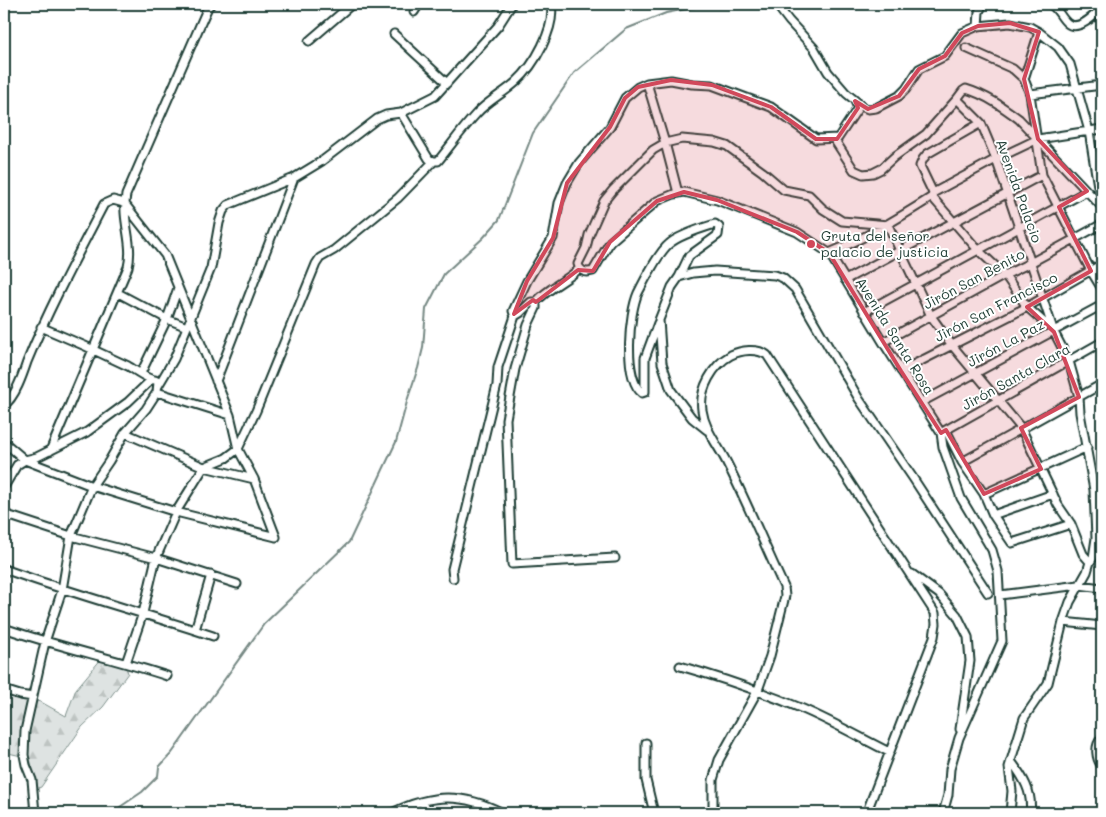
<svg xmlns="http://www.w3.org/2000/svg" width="1106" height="817" viewBox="0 0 1106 817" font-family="Mali,sans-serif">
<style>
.forest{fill:url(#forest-firs);stroke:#7e908b}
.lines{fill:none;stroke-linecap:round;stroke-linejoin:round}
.stream{stroke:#758883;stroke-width:2}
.minor-casing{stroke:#1f3d34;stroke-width:11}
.minor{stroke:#fff;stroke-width:7}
.marked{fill:#d1495b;fill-opacity:0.2;stroke:#d1495b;stroke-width:4;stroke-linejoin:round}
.poi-dot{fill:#d1495b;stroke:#fff;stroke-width:2}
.labels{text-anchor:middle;stroke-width:4;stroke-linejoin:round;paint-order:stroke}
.street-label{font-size:14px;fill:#1f3d34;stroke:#fff}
.poi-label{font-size:14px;fill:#1f3d34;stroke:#fff;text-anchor:start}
</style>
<defs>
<pattern id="forest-firs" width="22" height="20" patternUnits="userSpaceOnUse" patternTransform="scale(1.25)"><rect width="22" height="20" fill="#dee3e2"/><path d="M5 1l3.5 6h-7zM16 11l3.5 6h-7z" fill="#bec4c2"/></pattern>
</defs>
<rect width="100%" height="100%" fill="#fff"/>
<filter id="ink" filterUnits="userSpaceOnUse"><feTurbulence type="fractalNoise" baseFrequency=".02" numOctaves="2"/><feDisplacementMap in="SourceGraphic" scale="10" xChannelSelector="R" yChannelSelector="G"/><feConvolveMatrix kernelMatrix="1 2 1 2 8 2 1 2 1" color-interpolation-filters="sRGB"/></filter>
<g filter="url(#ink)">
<path class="forest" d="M102 658 126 667 128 673 103 707 82 727 41 787 36 789 30 758 4 752V694L41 702 66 716 76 689Z"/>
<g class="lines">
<path class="stream" d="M726 4 776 6
M780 6 833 8 841 4
M116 813 120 807 142 792 158 776 159 767 172 753 264 624 349 542 396 442 408 398 418 368 423 348 426 309 444 274 483 238 499 220 533 133 574 73 626 29 666 13 712 4"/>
<g class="minor-casing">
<path id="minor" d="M779 4V8L789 21 814 48 828 72 846 93 863 107 868 109 876 108 899 96 906 89 919 69 945 56 962 33 978 26 1010 23 1030 27 1039 32 1058 47 1070 64 1089 131 1101 205
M1050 4C1058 8 1060 17 1067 23 1078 32 1094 16 1102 8
M414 12 419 4
M978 26 979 12 983 4
M1039 32 1024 79 1030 94 1042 175 1091 271 1102 289
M394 34 447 83
M309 41 352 4
M966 48 1013 69 1024 79
M647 83 665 143 678 193
M1030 94 1102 85
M401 113 429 159 434 161H438C451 145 463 128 477 113 488 101 504 93 516 82 534 66 556 28 551 4
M834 139 854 170 863 174 873 173 881 169 894 157 926 134 957 99
M933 193 920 166 923 159 927 154 981 123
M932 197 978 250 1005 275 1027 307 1054 331
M829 253C866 238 899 218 932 197L933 193 996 159 1038 139 1102 129
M579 269C566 281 548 288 536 302V308L528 325 515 369 506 419 512 564 615 558
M845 280 1042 175
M118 293 167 319 187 327
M536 302H531L520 313 515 316 514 314 513 311 527 281 553 238 559 203 567 183 579 163 610 127 625 98 638 87 647 83 671 80 692 84 712 85 771 107 816 139 838 138 858 108 855 101
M864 312 1087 191
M658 323 645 358V392L642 393C623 378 629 313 638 293 644 281 660 251 669 244 679 235 702 228 715 224L719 227 718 235 689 256 679 277
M883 342 1005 275 1032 262 1102 224
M901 371 1027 307 1102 264
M141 373 167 319 178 288
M216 381 294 178
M158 386 174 359 211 268 219 223 223 211 228 205 294 178 322 161 377 119 386 115 401 113 435 96 498 26 512 4
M157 392 230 415
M922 402 1102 305
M4 405C15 398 23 374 27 362 49 308 77 256 104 204L113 200 124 203 165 255 230 415 238 449 254 479 276 537
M707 430 692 418 671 390 662 363 659 320 672 287 679 277 693 273 715 271 775 275 783 278 795 289 859 399 913 478 988 593
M946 430 962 462 984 494 993 515 1012 543 1071 524
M944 431 1102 342
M125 433 204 467 254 479
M4 442 25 460 92 486 176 512 276 537
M50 451 128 267C134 243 121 220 126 195L208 7 211 4
M962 462 1102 384
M4 487 17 465 25 460 37 457 87 432 128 402 151 380
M984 494 1087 447
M4 514 71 536 156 558 237 584
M993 515 1053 494
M4 569C73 594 144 613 213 636
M912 574 939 594 957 615 968 637 970 661 960 729
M453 578 452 569 497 385 498 367 515 316
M1000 595 1079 585 1102 588
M1063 622 1102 626
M4 628C58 647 113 658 167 676
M195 630 211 575
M126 663 143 613 156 558 176 512 204 467 226 458 238 449 256 411 316 264 320 258 334 250 398 198 434 161
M680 666C722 678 763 692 803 709 833 722 861 738 889 752
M4 690 20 695 33 697
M1102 738C1094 746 1096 758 1102 767
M646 743V780L654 813
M1011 761C1023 777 1033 792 1030 813
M422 802 429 813
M35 813 32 780 26 765 24 755 25 731 45 642 62 590 71 536 92 486 109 461 125 433 146 409 157 392 158 382 155 380C148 380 135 370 128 366 99 352 70 339 41 327
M392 813C432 793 463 793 503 813
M713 813V780L719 760 758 690 770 656 785 596 784 587C765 546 748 505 728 465 719 446 705 431 702 410 699 389 713 365 731 355 741 350 757 348 767 355L935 613 936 624 934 637 869 806
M943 813 948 795 950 769 959 738 1002 641 998 571 992 550 961 498 943 447 941 433 883 342 829 253 797 232 717 200 684 192 674 194 657 201 610 242 593 271C586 273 580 272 578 264L586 248 589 235 604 201 613 190 653 150 665 143 682 139 714 142 727 146 763 172 784 190 809 195 823 209 842 221 888 225 931 316 951 344 1021 428 1058 505 1071 524 1083 554 1090 562 1093 558 1096 538 1094 490 1080 413 1079 397 1069 361 1054 332 996 159 981 123 957 99 963 91 966 89C986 95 1003 107 1019 119L1102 207
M1010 813 1012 791 1009 767 1024 718 1048 683 1063 622 1070 602 1087 572 1090 562"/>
</g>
<use href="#minor" class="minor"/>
</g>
</g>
<path class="marked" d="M1010 23 1039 32 1024 79 1038 139 1087 191 1059 207 1091 271 1027 307 1054 332 1079 397 1021 428 1041 469 984 494 946 430 941 433 901 371 829 253 797 232 717 200 684 192 657 201 610 242 593 271 578 270 536 302 533 300 514 314 527 281 553 238 567 183 610 127 625 98 638 87 671 80 712 85 771 107 816 139H837L858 108 855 101 868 109 899 96 919 69 945 56 962 33 978 26Z"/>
<circle class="poi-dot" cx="811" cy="244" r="5"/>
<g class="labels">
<g class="street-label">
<text transform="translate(1019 191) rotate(70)" y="5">Avenida Palacio</text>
<text transform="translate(974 279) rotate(-28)" y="5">Jirón San Benito</text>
<text transform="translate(996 307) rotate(-27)" y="5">Jirón San Francisco</text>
<text transform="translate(895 336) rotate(58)" y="5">Avenida Santa Rosa</text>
<text transform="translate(1006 343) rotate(-28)" y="5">Jirón La Paz</text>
<text transform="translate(1016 377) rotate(-29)" y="5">Jirón Santa Clara</text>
</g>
<g class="poi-label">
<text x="821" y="241">Gruta del señor<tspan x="821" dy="16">palacio de justicia</tspan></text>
</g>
</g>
<rect width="1106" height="817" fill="none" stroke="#fff" stroke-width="20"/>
<rect x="10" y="10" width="1086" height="797" fill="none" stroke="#1f3d34" stroke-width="2" filter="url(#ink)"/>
</svg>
